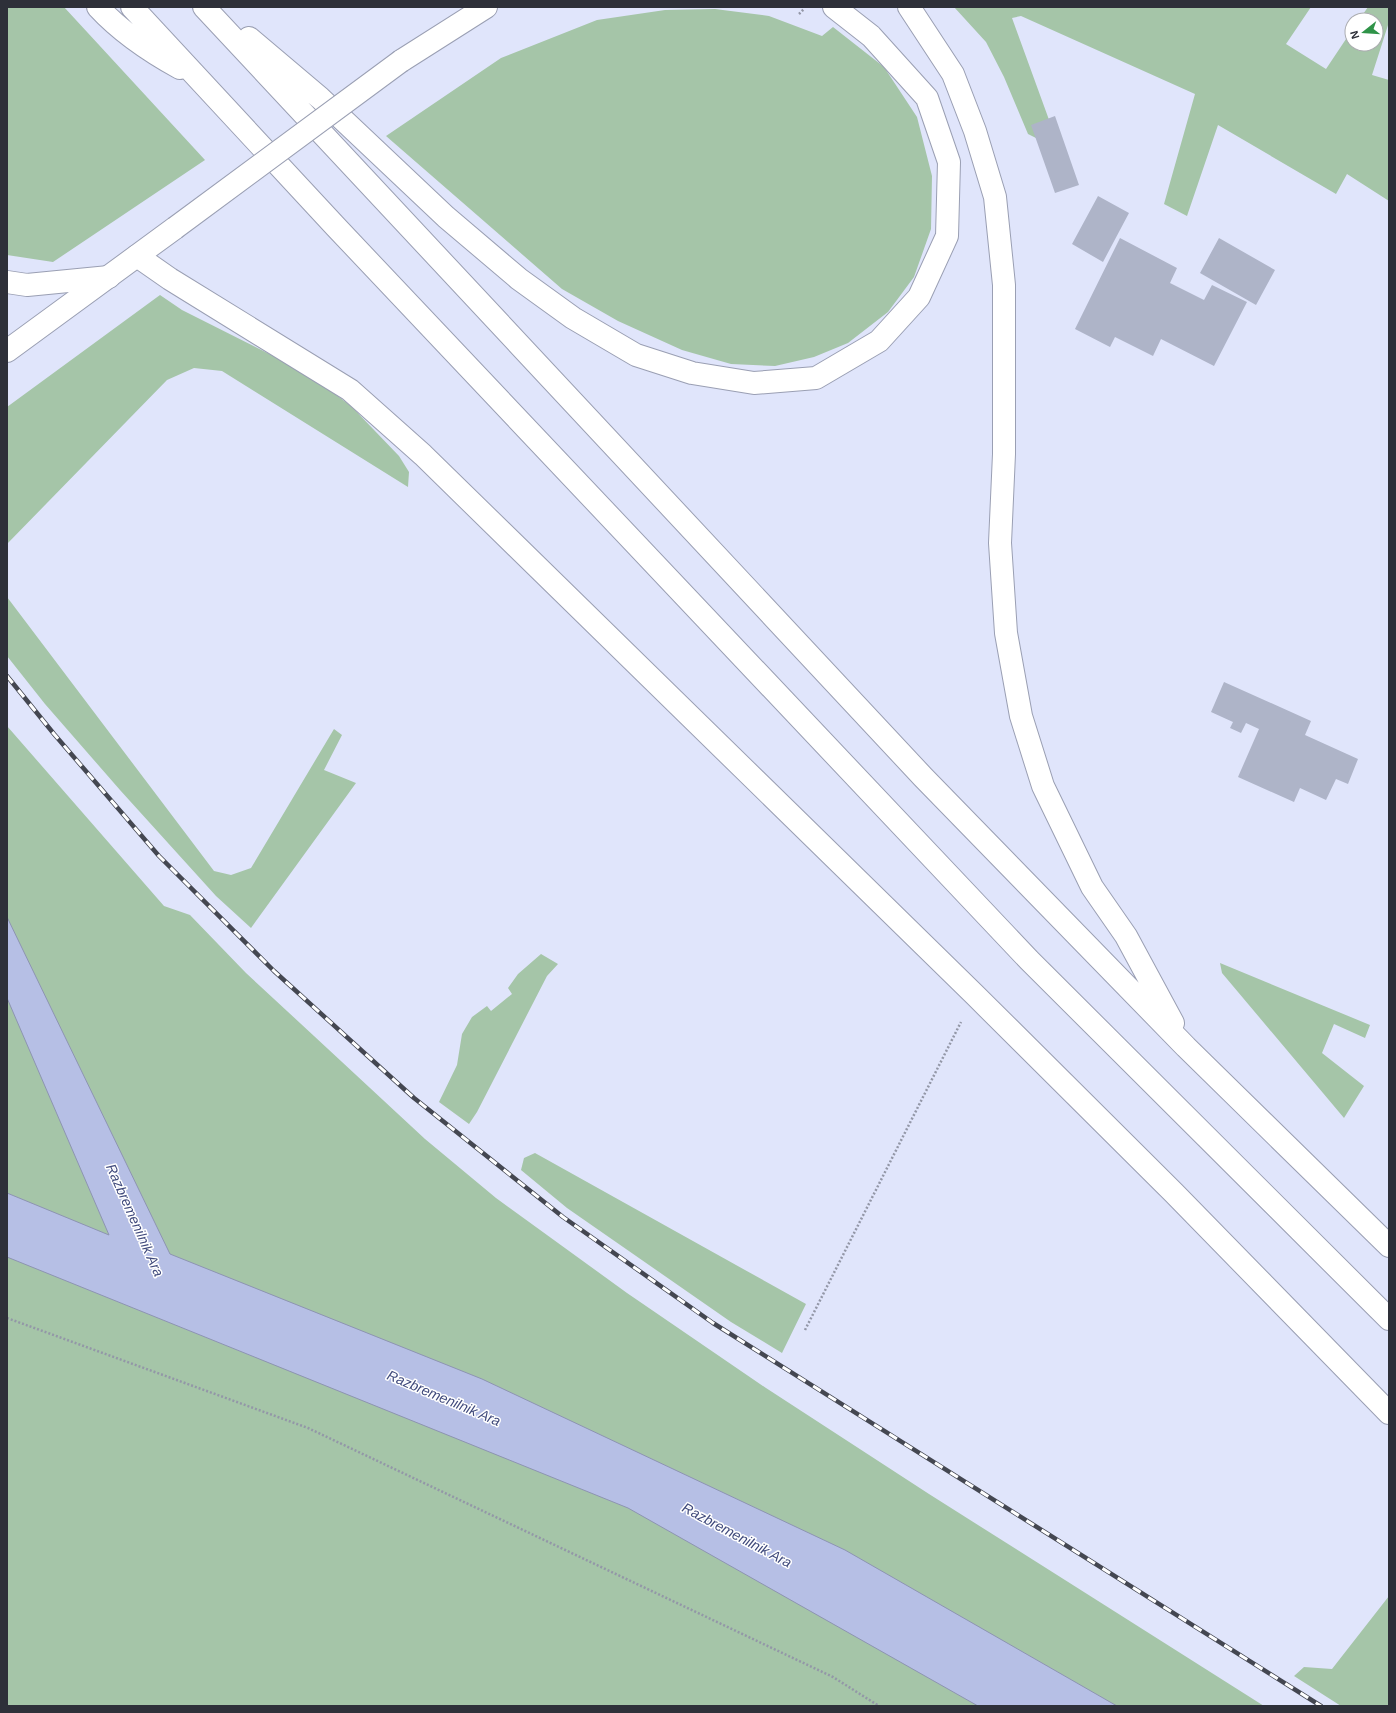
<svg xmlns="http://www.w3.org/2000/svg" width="1396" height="1713" viewBox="0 0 1396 1713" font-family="Helvetica,sans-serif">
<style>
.green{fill:#a5c5a8}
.water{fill:#b6bfe5;stroke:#8d94b1}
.building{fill:#aeb4c8}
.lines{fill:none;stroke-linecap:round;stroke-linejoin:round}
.street-casing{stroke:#9a9fb3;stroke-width:24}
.primary-casing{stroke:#9a9fb3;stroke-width:24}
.highway-casing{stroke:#9a9fb3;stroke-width:24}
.path{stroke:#9397a7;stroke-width:2.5;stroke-dasharray:2 2;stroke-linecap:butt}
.street{stroke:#fff;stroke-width:22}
.primary{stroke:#fff;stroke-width:22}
.highway{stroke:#fff;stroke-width:22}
.rail-casing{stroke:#444751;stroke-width:4.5}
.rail{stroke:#fff;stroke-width:3;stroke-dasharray:9;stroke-linecap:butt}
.primary-bridge-casing{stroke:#9a9fb3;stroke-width:24;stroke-linecap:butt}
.primary-bridge{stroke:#fff;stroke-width:22}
.labels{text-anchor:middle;stroke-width:3;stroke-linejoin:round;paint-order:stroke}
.water-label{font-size:14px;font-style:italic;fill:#404a7c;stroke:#fff}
</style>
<rect width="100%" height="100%" fill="#e0e5fb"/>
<path class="green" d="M7 7H64L205 160 53 262 7 255Z
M954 7H1311L1286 44 1326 69 1352 30V44H1376V20H1359L1368 7H1389V22L1372 75 1389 80V201L1347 174 1336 194 1218 125 1187 216 1164 204 1195 94 1021 16 1012 18 1060 150 1028 134 1004 77 986 42Z
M715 9 769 16 822 36 833 27 884 67 917 117 932 176 931 229 914 277 888 312 848 343 814 357 775 366 731 364 682 350 618 321 562 289 386 136 501 58 597 20 665 10Z
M160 295 182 310 307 373 351 406 399 456 409 472 408 487 222 371 194 368 167 380 7 544V407Z
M7 597 214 871 231 875 251 868 334 729 342 735 324 770 356 783 251 928 216 896 120 790 45 704 7 656Z
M7 726 164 906 190 915 246 973 314 1036 425 1139 496 1198 627 1293 766 1388 929 1494 1264 1706H7Z
M541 954 558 964 547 976 477 1112 469 1124 439 1102 457 1065 462 1034 472 1017 487 1006 491 1011 512 994 508 988 518 974Z
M1220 963 1370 1025 1365 1038 1334 1024 1322 1053 1364 1086 1344 1118 1222 973Z
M535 1153 806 1304 782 1353 731 1322 567 1208 521 1170 524 1158Z
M1389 1596V1706H1341L1294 1676 1304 1667 1332 1669Z"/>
<path class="water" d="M7 917 170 1254 482 1379 845 1550 1117 1706H978L628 1508 7 1257V1193L109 1235 7 998Z"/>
<path class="building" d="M1055 116 1079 185 1055 193 1031 125Z
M1098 196 1129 213 1103 262 1072 244Z
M1120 238 1177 268 1170 283 1204 300 1212 285 1247 302 1214 366 1161 339 1153 356 1115 337 1110 347 1075 329Z
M1219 238 1275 270 1256 305 1200 273Z
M1224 682 1311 721 1305 735 1358 759 1348 784 1336 779 1326 800 1300 788 1294 802 1238 777 1259 729 1246 723 1241 733 1230 728 1233 722 1211 712Z"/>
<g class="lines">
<g class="street-casing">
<path id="street" d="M137 256 170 279 350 390 423 455 975 995 1174 1193 1389 1413"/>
</g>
<g class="primary-casing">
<path id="primary" d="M401 61 486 7
M7 351 175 228"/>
</g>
<g class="highway-casing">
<path id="highway" d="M98 7C122 33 149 51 180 68
M132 7 336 227 1029 960 1389 1319
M204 7 923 777 1186 1047 1389 1246
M909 7 953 74 975 131 995 197 1004 285V454L1000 543 1006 633 1021 716 1043 786 1092 887 1126 936 1173 1023
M249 38 320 98 446 217 519 279 573 318 636 355 692 373 754 383 816 378 879 341 919 297 947 236 949 162 927 98 871 36 834 7
M7 282 27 285 109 277"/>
</g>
<path class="path" d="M799 14 804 9
M7 1318 308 1428 833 1677 879 1706
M805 1330 961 1022"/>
<use href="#street" class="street"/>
<use href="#primary" class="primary"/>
<use href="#highway" class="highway"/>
<g class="rail-casing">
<path id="rail" d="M7 676 54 734 159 856 274 971 414 1098 563 1217 713 1323 1321 1706"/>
</g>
<use href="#rail" class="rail"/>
<g class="primary-bridge-casing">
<path id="primary-bridge" d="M175 228 401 61"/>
</g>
<use href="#primary-bridge" class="primary-bridge"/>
</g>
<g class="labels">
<g class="water-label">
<text transform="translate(135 1220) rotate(66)" y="5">Razbremenilnik Ara</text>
<text transform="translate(444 1398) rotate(23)" y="5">Razbremenilnik Ara</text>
<text transform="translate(737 1535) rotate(28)" y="5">Razbremenilnik Ara</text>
</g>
</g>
<rect width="1396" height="1713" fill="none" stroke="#2e3039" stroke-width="16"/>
<g transform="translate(1364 32) rotate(253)"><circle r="19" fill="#ffffff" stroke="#abacb0"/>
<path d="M0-3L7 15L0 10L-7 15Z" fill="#2f9348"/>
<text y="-6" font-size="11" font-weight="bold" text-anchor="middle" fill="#2e3039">N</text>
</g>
</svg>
